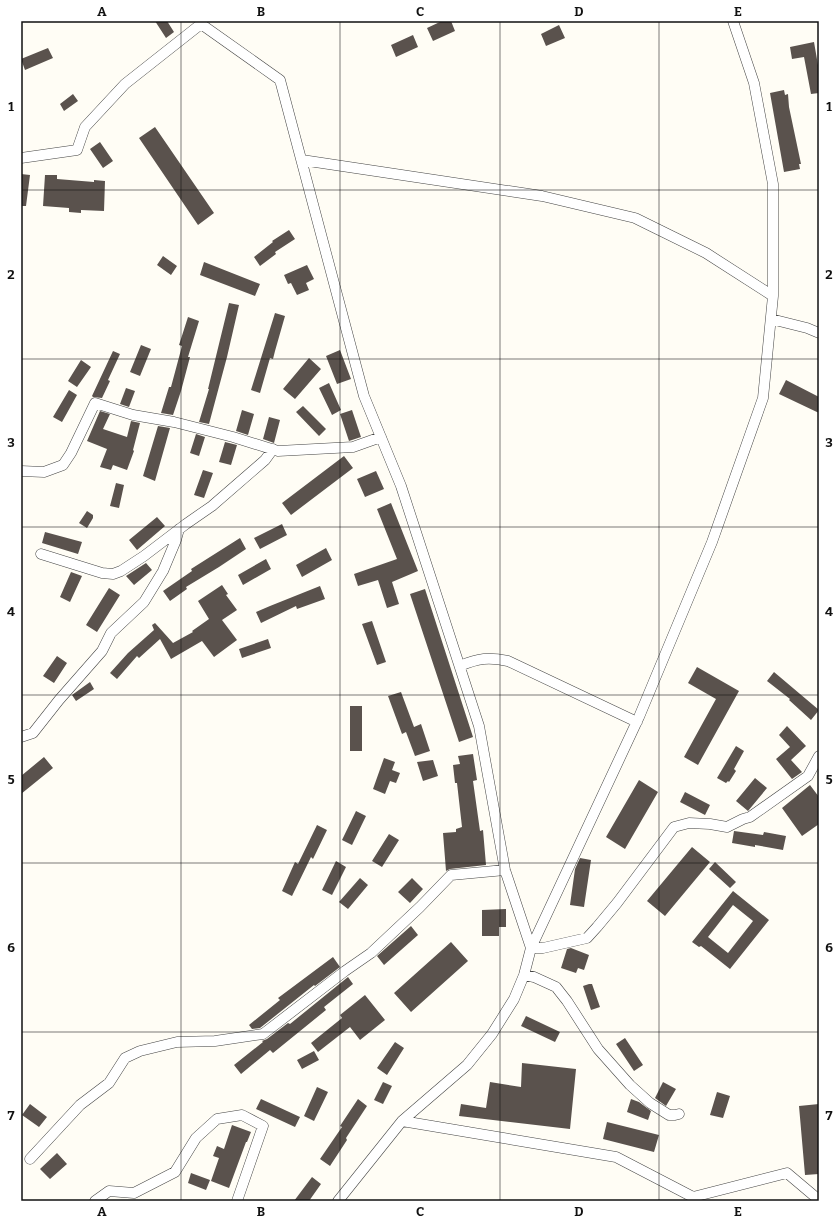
<svg xmlns="http://www.w3.org/2000/svg" width="840" height="1222" viewBox="0 0 840 1222" font-family="Bitter,serif">
<style>
.building{fill:#5a524d;fill-rule:evenodd}
.lines{fill:none;stroke-linecap:round;stroke-linejoin:round}
.minor-casing{stroke:#444;stroke-width:11}
.minor{stroke:#fff;stroke-width:10}
.grid{fill:none;stroke:#111;stroke-width:1;stroke-opacity:0.55}
.neatline{fill:none;stroke:#111;stroke-width:1.5}
.grid-label{font-size:13px;text-anchor:middle;font-weight:bold;fill:#111}
</style>
<rect width="100%" height="100%" fill="#fffdf5"/>
<path class="building" d="M155 21H167L174 32 166 38Z
M442 21H451L455 31 433 41 427 28Z
M559 25 565 38 546 46 541 34Z
M413 35 418 47 396 57 391 45Z
M814 42 819 71V93L811 94 804 57 792 59 790 47Z
M48 48 53 58 25 70 21 59Z
M784 90 785 95 788 94 789 107 801 164H799L800 169 784 172 770 93Z
M73 94 78 101 64 111 60 104Z
M155 127 214 213 198 225 139 138Z
M100 142 113 161 103 168 90 149Z
M21 174 30 175 26 206H21Z
M45 175H57V179L94 182V180L105 181 104 211 81 210V213L69 212V208L43 206Z
M289 230 295 239 275 252 276 254 260 266 254 257 273 242 272 241Z
M163 256 177 266 171 275 157 265Z
M204 262 260 284 255 296 200 275Z
M307 265 314 279 306 283 309 290 297 295 291 283 288 284 284 275Z
M229 303 239 305 227 357 209 424 199 422 209 389H208Z
M275 313 285 316 275 351 273 359 270 358 260 393 251 390Z
M188 317 199 321 188 357H190L181 391 173 415 161 413 169 387H171L182 346 179 345Z
M141 345 151 349 140 376 130 372Z
M340 350 351 379 337 384 326 356Z
M113 351 120 354 108 380 110 381 102 398 93 397 92 396Z
M309 358 321 369 295 399 283 389Z
M81 360 91 367 77 387 68 381Z
M786 380 819 397V413L779 394Z
M329 383 341 410 332 415 319 388Z
M126 388 135 391 129 407 120 404Z
M69 390 77 395 62 422 53 417Z
M303 406 326 429 319 436 296 412Z
M242 410 254 414 248 435 236 431Z
M352 410 361 437 349 441 340 414Z
M100 411 110 414 103 429 127 437 131 421 140 423 133 450 134 451 127 470 113 465 111 470 100 467 107 449 87 441Z
M269 417 280 420 274 443 263 439Z
M158 426 170 428 155 481 143 476Z
M196 434 205 437 199 456 190 453Z
M225 442 237 445 231 465 219 462Z
M344 456 353 468 291 515 282 503Z
M203 470 213 473 204 498 194 495Z
M376 471 384 489 365 497 357 479Z
M116 483 124 485 119 508 110 506Z
M391 503 418 571 392 582 399 604 387 608 378 580 358 586 354 574 397 559 377 509Z
M87 511 93 515V518L87 528 79 523Z
M157 517 165 526 137 550 129 540Z
M282 524 287 535 260 549 254 538Z
M45 532 82 542 78 554 42 543Z
M240 538 246 549 219 567 186 587 187 589 170 601 163 591 192 571 191 569Z
M326 548 332 560 302 577 296 565Z
M266 559 271 569 243 585 238 575Z
M146 563 152 570 134 585 126 576Z
M71 572 82 576 70 602 60 597Z
M222 585 228 594 226 595 237 610 222 620 237 640 214 657 202 641 171 659 160 639 139 658 137 656 117 679 110 673 128 653 154 630 152 625 155 623 173 643 193 632 192 631 209 619 198 601Z
M320 586 325 599 297 609 296 606 261 623 256 612 270 606Z
M109 588 120 595 97 632 86 625Z
M425 589 473 737 459 742 410 594Z
M372 621 386 662 377 665 362 624Z
M268 639 271 648 242 658 239 649Z
M57 656 67 663 54 683 43 676Z
M697 667 739 691 698 765 684 757 716 699 688 683Z
M774 672 819 710 811 720 789 700 790 699 767 681Z
M90 682 94 689 76 701 72 695Z
M401 692 414 727 421 724 430 751 415 756 406 732 402 734 388 696Z
M350 706H362V751H350Z
M787 726 806 746 791 760 802 772 792 779 776 759 790 747 779 735Z
M736 746 744 751 734 769 736 771 729 782 728 781 726 783 717 778Z
M473 754 477 780 473 781 480 831 483 830 486 865 450 869 446 871 443 833 456 832V829L462 827 457 783H455L453 765 460 764 458 756Z
M44 757 53 768 21 794V776Z
M384 758 395 762 392 770 400 773 396 783 390 781 385 794 373 789Z
M433 760 438 776 423 781 417 762Z
M755 778 767 788 748 811 736 801Z
M639 780 658 792 625 849 606 837Z
M810 785 819 797V824L802 836 782 808Z
M685 792 710 805 705 815 680 802Z
M356 811 366 816 352 845 342 840Z
M317 825 327 830 313 859 311 857 292 896 282 891 295 862 298 864Z
M734 831 763 835 764 832 786 836 783 850 755 845V847L732 843Z
M389 834 399 840 382 867 372 861Z
M692 847 710 862 665 916 647 901Z
M580 858 591 860 584 907 570 905 575 869Z
M336 861 346 867 332 895 322 890Z
M715 862 736 882 730 888 709 869Z
M360 878 368 885 348 909 339 902Z
M412 878 423 889 410 903 398 892Z
M733 891 769 920 730 969 701 946 699 947 692 942ZM733 905 753 921 728 953 708 937Z
M506 909V927H499V936H482V910Z
M411 926 418 935 384 965 377 956Z
M451 942 468 961 411 1012 394 993Z
M571 948 589 955 584 970 578 968 576 973 561 968 567 949Z
M333 957 340 967 315 986 314 985 260 1028 252 1029 249 1025 280 1000 278 998Z
M348 977 353 984 324 1007 326 1010 273 1053 270 1050 241 1074 234 1065 263 1042 262 1041 267 1039 288 1023 290 1024Z
M589 984H592L600 1007 591 1010 583 986Z
M365 995 385 1020 360 1040 350 1027 318 1052 311 1043 342 1018 340 1015Z
M526 1016 560 1032 555 1042 521 1026Z
M625 1038 643 1065 634 1071 616 1044Z
M395 1042 404 1048 387 1075 377 1068Z
M314 1051 319 1060 302 1069 297 1060Z
M522 1063 576 1069 570 1129 459 1116 461 1104 486 1108 490 1082 521 1087Z
M383 1082 392 1086 383 1104 374 1100Z
M663 1082 676 1089 666 1106 655 1098Z
M317 1087 328 1092 314 1121 304 1116Z
M717 1092 730 1096 723 1118 710 1115Z
M261 1099 300 1117 295 1127 256 1109Z
M358 1099 367 1106 346 1138 347 1140 330 1166 320 1159 342 1127 340 1126Z
M631 1099 639 1102 651 1111 648 1120 627 1112Z
M30 1104 47 1117 39 1127 22 1115Z
M819 1104V1174L805 1175 799 1106Z
M607 1122 659 1135 654 1152 603 1139Z
M232 1125 251 1132 247 1142H246L229 1188 211 1181 219 1158 213 1156 217 1146 224 1149Z
M57 1153 67 1164 50 1179 40 1169Z
M191 1173 210 1180 206 1190 188 1183Z
M312 1177 321 1184 309 1201H294Z"/>
<g class="lines">
<g class="minor-casing">
<path id="minor" d="M200 21 201 24 280 80 364 396 401 486 479 726 505 870 531 948
M21 158 77 150 85 127 125 84 201 24
M302 160 542 196 635 218 706 253 773 296
M771 319 807 328 819 333
M21 471 44 472 63 465 71 453 95 403 133 415 174 422 233 437 278 451 353 447 381 437
M41 554 102 573 113 574 121 571 144 556 186 524 212 506 265 460 273 449
M460 666C478 658 489 657 508 661L637 722
M21 737 33 733 59 700 102 651 111 633 144 602 163 571 176 540 179 529
M531 948H543L587 938 597 927 617 903 674 827 689 823 710 824 727 827 743 819 750 817 808 776 819 756
M524 975 534 977 556 987 567 1001 598 1049 630 1085 650 1103 669 1115H675L679 1114
M402 1121 616 1157 693 1197 787 1173 819 1200
M30 1159 80 1105 109 1083 125 1058 140 1051 177 1042 215 1041 263 1034 345 971 371 953 420 907 451 875 505 870
M95 1201 109 1191 134 1193 175 1172 196 1138 217 1119 242 1115 263 1126 237 1201
M338 1201 402 1121 467 1065 492 1034 514 999 524 975 531 948 639 717 712 542 763 398 773 296V184L754 83 733 21"/>
</g>
<use href="#minor" class="minor"/>
</g>
<path class="grid" d="M181 21V1201M340 21V1201M500 21V1201M659 21V1201M21 190H819M21 359H819M21 527H819M21 695H819M21 863H819M21 1032H819"/>
<rect width="840" height="1222" fill="none" stroke="#ffffff" stroke-width="44"/>
<rect x="22" y="22" width="796" height="1178" class="neatline"/>
<g class="grid-label">
<text x="102" y="16">A</text>
<text x="261" y="16">B</text>
<text x="420" y="16">C</text>
<text x="579" y="16">D</text>
<text x="738" y="16">E</text>
<text x="11" y="111">1</text>
<text x="829" y="111">1</text>
<text x="11" y="279">2</text>
<text x="829" y="279">2</text>
<text x="11" y="447">3</text>
<text x="829" y="447">3</text>
<text x="11" y="616">4</text>
<text x="829" y="616">4</text>
<text x="11" y="784">5</text>
<text x="829" y="784">5</text>
<text x="11" y="952">6</text>
<text x="829" y="952">6</text>
<text x="11" y="1120">7</text>
<text x="829" y="1120">7</text>
<text x="102" y="1216">A</text>
<text x="261" y="1216">B</text>
<text x="420" y="1216">C</text>
<text x="579" y="1216">D</text>
<text x="738" y="1216">E</text>
</g>
</svg>
